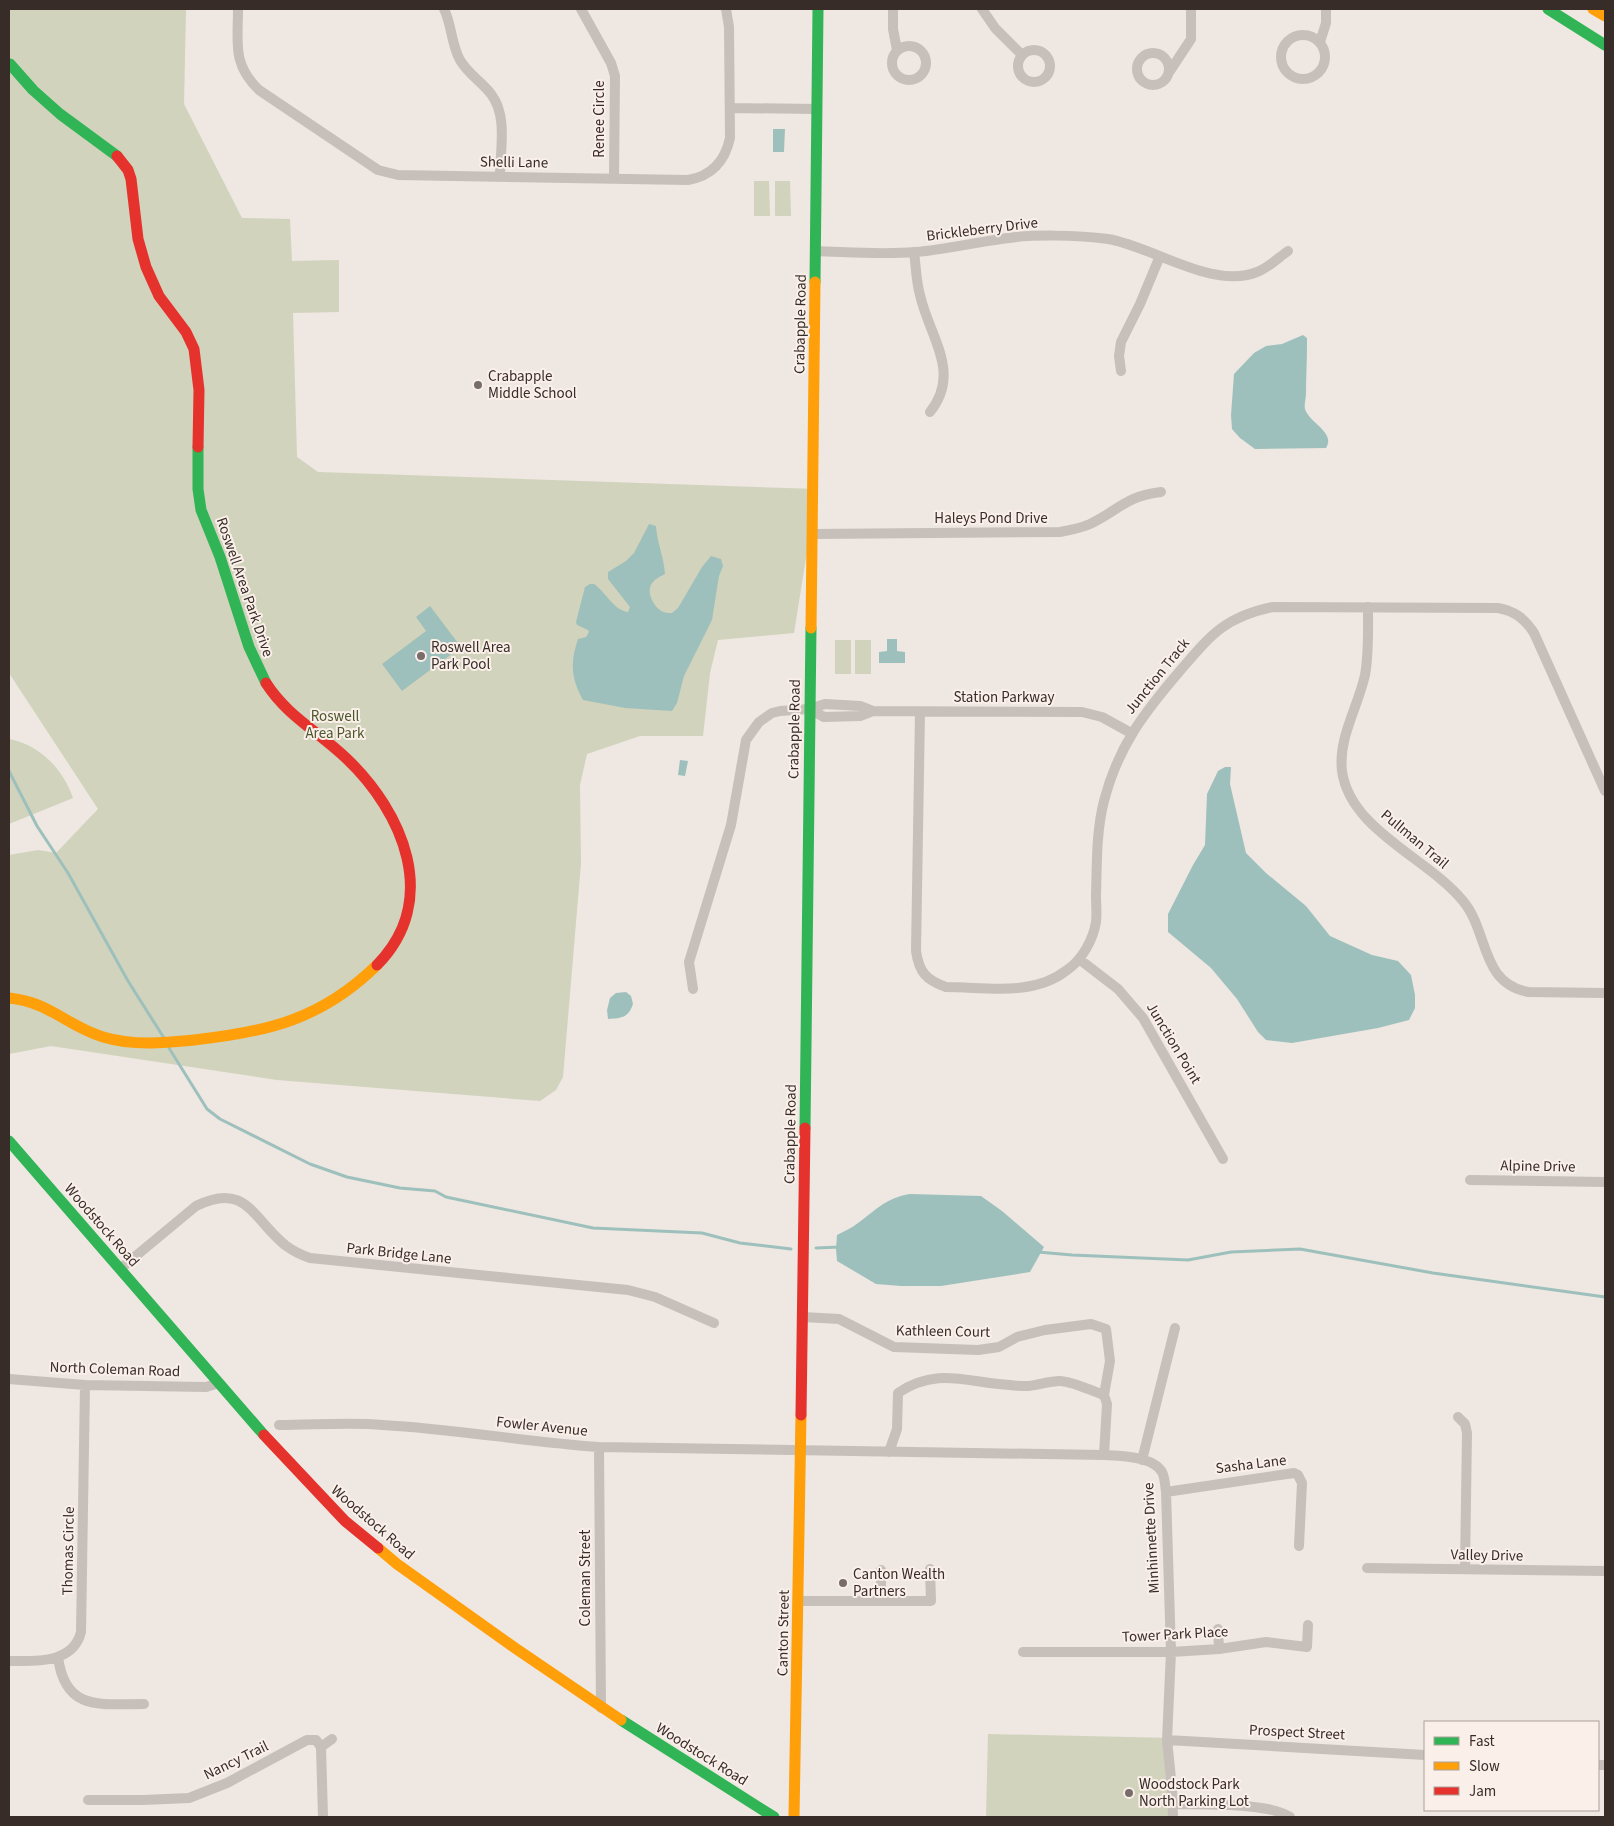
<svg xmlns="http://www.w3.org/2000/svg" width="1614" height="1826" viewBox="0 0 1614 1826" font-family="'Source Sans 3',sans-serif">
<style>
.green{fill:#d1d3bc}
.water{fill:#9ec0bc}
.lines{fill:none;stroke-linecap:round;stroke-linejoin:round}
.stream{stroke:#9ec0bc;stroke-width:3}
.street{stroke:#c7bfba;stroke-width:10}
.fast{stroke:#30b455;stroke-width:11}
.slow{stroke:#ff9f0a;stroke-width:11}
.jam{stroke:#e5322d;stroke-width:11}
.poi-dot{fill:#786d6a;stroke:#faf0e9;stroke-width:2}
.labels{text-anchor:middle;stroke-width:4;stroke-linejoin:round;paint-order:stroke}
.street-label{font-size:15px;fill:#382c29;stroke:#faf0e9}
.poi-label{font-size:15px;fill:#382c29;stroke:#faf0e9;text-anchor:start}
.park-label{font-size:15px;fill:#4c562c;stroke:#faf0e9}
</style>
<rect width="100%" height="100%" fill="#eee7e2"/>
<path class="green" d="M9 9H186L184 104 242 218 290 219 292 261 339 260V312L293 313 297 457 318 472 817 489 794 633 718 640 710 673 703 736H640L587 754 580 785 581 863 563 1077 556 1090 540 1101 277 1080 51 1046 9 1054V855L38 850 56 853 98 809 9 673Z
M754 181H769L770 216H754Z
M775 181H790L791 216H775Z
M835 640H851V674H835Z
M855 640H871V674H855Z
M9 739C40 745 63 769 73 798L9 824Z
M988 1734 1172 1738V1817H986Z"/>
<path class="water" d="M773 129H785L784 152H773Z
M1303 335 1307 338V345C1307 361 1306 377 1306 393 1306 398 1304 405 1305 409 1309 423 1336 432 1326 448L1255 449 1240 438 1232 429 1231 415 1234 374 1254 353 1266 346 1282 344Z
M649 524 656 526C657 543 664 557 665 574 659 577 651 581 650 588 648 596 656 610 664 612 666 613 669 613 672 613L678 608 702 567 711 556 721 559 723 566 719 576 712 620 684 676 677 703 672 711 625 708 583 700C571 679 570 662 578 639L586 637 589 632 588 630 577 625 576 622 585 587 590 584H594C606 592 613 610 628 612L630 607 608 579V572L626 561 634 553Z
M430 606 461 647 402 691 382 664 426 631 416 617Z
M887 639H897V651L905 652V663H879V652L887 651Z
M680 760 688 761 685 776 678 775Z
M1225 767H1231L1230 784 1246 853 1266 873 1306 906 1330 936 1372 955 1398 961 1411 975 1415 995V1008L1409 1020 1378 1028 1292 1043 1266 1040 1258 1032 1237 999 1211 968 1168 932V914L1193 865 1205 845 1207 794 1218 771Z
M626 992 631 996 633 1004C628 1018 622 1018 608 1019L607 1010 610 998 616 993Z
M910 1194 981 1196 1002 1211 1044 1247 1030 1272 941 1286H901L876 1284 837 1261 836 1249 837 1235C844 1231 852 1228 858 1223 877 1209 886 1198 910 1194Z"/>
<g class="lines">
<path class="stream" d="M9 771 37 826 68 873 128 981 164 1038
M169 1048 207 1109 220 1119 310 1164 347 1177 400 1188 435 1191 446 1197 593 1228 702 1233 740 1243 791 1249
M816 1248 840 1247
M1038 1252 1072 1255 1188 1260 1231 1252 1300 1249 1433 1273 1605 1297"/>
<path class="street" d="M238 9C238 43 232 64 259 90L378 170 398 175 688 180C712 176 725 161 730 138L729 27 726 9
M444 9C452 25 451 44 460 60 468 74 482 82 491 94 508 116 500 150 500 177
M581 9 611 63 615 76 614 178
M893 9V29L897 50
M982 9 995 28 1022 55
M1281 57a22 22 0 1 1 44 0a22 22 0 1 1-44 0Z
M1320 42 1326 23V9
M892 63a17 17 0 1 1 34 0a17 17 0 1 1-34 0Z
M1018 66a16 16 0 1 1 32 0a16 16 0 1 1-32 0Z
M1137 69a16 16 0 1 1 32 0a16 16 0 1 1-32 0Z
M1170 71 1191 39V9
M730 108 817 109
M816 251C849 252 882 255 915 252 944 250 972 243 1001 239 1030 234 1079 235 1108 239 1152 246 1212 290 1257 272 1268 268 1278 258 1288 251
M914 252C916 266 916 281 920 295 929 336 962 372 930 412
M1121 371 1119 356 1121 342 1140 304 1160 256
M813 534 1060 532C1071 530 1081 528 1090 524 1119 510 1126 496 1161 492
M1368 607C1368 630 1369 653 1365 675 1358 707 1338 738 1342 771 1350 830 1428 858 1463 901 1489 932 1480 983 1528 992L1605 993
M809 709 824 717 860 716 873 711
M920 712 916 951C919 972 926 980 946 987 987 987 1033 997 1067 970 1082 960 1093 940 1096 922 1097 914 1096 904 1096 896 1097 865 1096 832 1104 801 1118 747 1143 714 1179 672 1210 636 1224 617 1273 607L1498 608C1515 611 1525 619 1534 633L1605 791
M1079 959 1118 989 1143 1018 1223 1159
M693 989 689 962 731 825 746 740 759 722 772 713 780 711 809 709 825 704 860 706 873 711 1082 712 1102 717 1131 733
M1470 1180 1605 1182
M120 1269 196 1206C246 1181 253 1219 285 1245 293 1251 301 1255 310 1258L628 1290 655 1297 714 1323
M803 1317 839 1319 894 1347 978 1350 999 1347 1017 1337 1045 1330 1091 1324 1106 1329 1110 1361 1104 1395C1093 1391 1070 1381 1060 1381 1049 1381 1039 1385 1029 1386 1023 1386 1016 1386 1010 1385 968 1383 937 1366 898 1393L897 1429 889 1452
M9 1379 85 1385 206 1387 219 1383
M1458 1417 1465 1424 1467 1433 1465 1569
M279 1425C314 1425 349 1422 383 1425 455 1429 527 1442 599 1447L1104 1455C1120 1456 1153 1456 1162 1472 1165 1477 1165 1486 1166 1492L1171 1652 1167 1740 1172 1788 1173 1817
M599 1447 601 1708
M1104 1455 1107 1404 1104 1395
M1142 1460 1175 1328
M1166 1492 1294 1473 1298 1475 1302 1483 1299 1546
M1367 1568 1605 1571
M799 1601H931L930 1569
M881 1601V1570
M1218 1629 1219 1649
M1023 1652H1171L1219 1649 1266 1642 1307 1647 1308 1625
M58 1657C65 1712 101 1704 144 1704
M9 1661C36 1661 73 1664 81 1632L85 1385
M1167 1740 1425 1755
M321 1747 332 1739
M1598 1765H1605
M88 1800H143L189 1798 227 1783 307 1740H316L321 1747 323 1817
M1173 1804C1202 1805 1268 1802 1290 1817"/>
<path class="fast" d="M1548 9 1605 45
M10 64 33 90 60 114 117 156
M815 282 818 9
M198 447V489L201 510 220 557 249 647 266 683
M805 1128 811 628
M9 1141 264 1435
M621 1720 774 1817"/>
<path class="slow" d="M1593 9 1605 16
M811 628 815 282
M9 998C50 1002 67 1026 103 1037 133 1046 164 1043 194 1040 268 1032 322 1019 377 965
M378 1548 397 1564 515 1648 621 1720
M794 1817 801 1415"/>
<path class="jam" d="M117 156 128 170 131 179 138 239 146 267 159 296 186 332 194 349 199 390 198 447
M266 683C287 716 319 732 346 758 403 812 441 900 377 965
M801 1415 805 1128
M264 1435 345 1521 378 1548"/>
</g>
<g class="poi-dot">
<circle cx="478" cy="385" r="5"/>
<circle cx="421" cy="656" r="5"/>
<circle cx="843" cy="1583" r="5"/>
<circle cx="1129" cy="1793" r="5"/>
</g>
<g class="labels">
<g class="street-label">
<text transform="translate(599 119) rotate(-90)" y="5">Renee Circle</text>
<text transform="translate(514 162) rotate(1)" y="5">Shelli Lane</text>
<text transform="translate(982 229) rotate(-7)" y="5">Brickleberry Drive</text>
<text transform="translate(800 324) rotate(-89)" y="5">Crabapple Road</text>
<text x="991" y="523">Haleys Pond Drive</text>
<text transform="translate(245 587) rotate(71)" y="5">Roswell Area Park Drive</text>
<text transform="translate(1157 676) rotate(-51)" y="5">Junction Track</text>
<text x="1004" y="702">Station Parkway</text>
<text transform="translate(794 729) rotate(-89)" y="5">Crabapple Road</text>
<text transform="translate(1415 839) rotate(40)" y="5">Pullman Trail</text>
<text transform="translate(1174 1043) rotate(59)" y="5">Junction Point</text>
<text transform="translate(790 1134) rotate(-89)" y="5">Crabapple Road</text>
<text transform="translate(1538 1166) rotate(1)" y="5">Alpine Drive</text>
<text transform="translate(102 1225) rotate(49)" y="5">Woodstock Road</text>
<text transform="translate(399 1253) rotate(6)" y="5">Park Bridge Lane</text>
<text transform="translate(943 1331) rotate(1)" y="5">Kathleen Court</text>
<text transform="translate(115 1369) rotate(2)" y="5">North Coleman Road</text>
<text transform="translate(542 1426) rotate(6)" y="5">Fowler Avenue</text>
<text transform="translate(1251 1464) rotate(-7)" y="5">Sasha Lane</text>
<text transform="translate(373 1522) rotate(41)" y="5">Woodstock Road</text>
<text transform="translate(1151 1538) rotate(-93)" y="5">Minhinnette Drive</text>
<text transform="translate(68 1551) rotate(-89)" y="5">Thomas Circle</text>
<text transform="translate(1487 1555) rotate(1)" y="5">Valley Drive</text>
<text transform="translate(585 1578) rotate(-90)" y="5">Coleman Street</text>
<text transform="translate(783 1633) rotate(-89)" y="5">Canton Street</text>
<text transform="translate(1175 1634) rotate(-3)" y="5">Tower Park Place</text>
<text transform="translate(1297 1732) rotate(3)" y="5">Prospect Street</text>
<text transform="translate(702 1754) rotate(32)" y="5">Woodstock Road</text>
<text transform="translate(236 1760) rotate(-26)" y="5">Nancy Trail</text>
</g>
<g class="poi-label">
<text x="488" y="381">Crabapple<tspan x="488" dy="17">Middle School</tspan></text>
<text x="431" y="652">Roswell Area<tspan x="431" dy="17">Park Pool</tspan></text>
<text x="853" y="1579">Canton Wealth<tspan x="853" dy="17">Partners</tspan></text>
<text x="1139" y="1789">Woodstock Park<tspan x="1139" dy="17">North Parking Lot</tspan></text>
</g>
<g class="park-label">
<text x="335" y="721">Roswell<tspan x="335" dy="17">Area Park</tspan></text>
</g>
</g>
<rect width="1614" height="1826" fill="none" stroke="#382c29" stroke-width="20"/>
<rect x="1424" y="1721" width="175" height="90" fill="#faf0e9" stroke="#aca29c"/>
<rect x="1434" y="1737" width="25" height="8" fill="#30b455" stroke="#aca29c"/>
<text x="1469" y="1746" font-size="15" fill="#382c29">Fast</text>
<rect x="1434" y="1762" width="25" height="8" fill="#ff9f0a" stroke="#aca29c"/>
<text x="1469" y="1771" font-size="15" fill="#382c29">Slow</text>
<rect x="1434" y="1787" width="25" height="8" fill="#e5322d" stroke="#aca29c"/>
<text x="1469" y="1796" font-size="15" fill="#382c29">Jam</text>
</svg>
